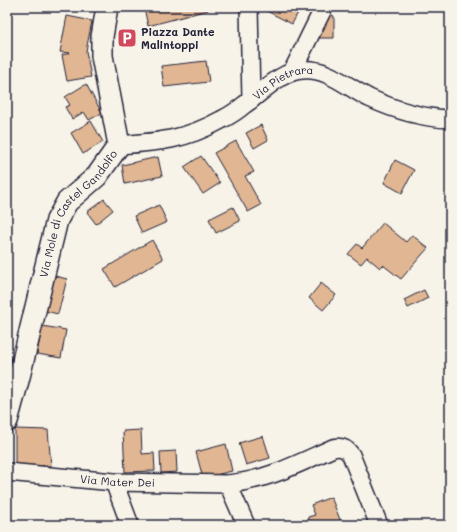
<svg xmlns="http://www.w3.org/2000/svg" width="457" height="532" viewBox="0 0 457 532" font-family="Mali,sans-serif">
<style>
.building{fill:#e1b692;stroke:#22223b}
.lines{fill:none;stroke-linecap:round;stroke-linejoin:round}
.minor-casing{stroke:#22223b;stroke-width:20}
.tertiary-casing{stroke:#22223b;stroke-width:24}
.minor{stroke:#f7f3e8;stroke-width:17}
.tertiary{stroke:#f7f3e8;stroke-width:21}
.labels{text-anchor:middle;stroke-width:4;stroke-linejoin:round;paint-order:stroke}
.poi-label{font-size:11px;font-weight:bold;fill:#22223b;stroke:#f7f3e8;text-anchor:start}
.street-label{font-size:11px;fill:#22223b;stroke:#f7f3e8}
</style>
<rect width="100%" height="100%" fill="#f7f3e8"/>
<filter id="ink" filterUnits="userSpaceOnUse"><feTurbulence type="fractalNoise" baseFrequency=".025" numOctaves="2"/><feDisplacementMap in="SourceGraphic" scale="8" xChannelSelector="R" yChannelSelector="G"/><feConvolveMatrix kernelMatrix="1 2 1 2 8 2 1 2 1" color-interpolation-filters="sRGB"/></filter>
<g filter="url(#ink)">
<path class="building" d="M149 7H207L208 10 148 26 144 8Z
M259 7H301L292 24Z
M326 13 334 16V38H315Z
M67 16 92 21 86 51 91 77 67 81 62 55 70 53 60 52Z
M206 61 209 82 164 87 161 66Z
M86 84 102 113 89 120 84 112 72 119 65 107 70 105 65 97Z
M91 121 103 142 83 154 71 133Z
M261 125 268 140 254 148 246 133Z
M236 141 254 172 245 176 261 205 248 212 214 153Z
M201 156 220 183 203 194 184 167Z
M158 157 162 176 125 184 122 165Z
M395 160 414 170 402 193 384 183Z
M104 199 113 210 96 224 87 212Z
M159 205 167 222 142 233 134 216Z
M233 207 240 221 216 233 209 219Z
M383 223 406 242 412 235 428 248 401 279 383 265 380 268 367 257 361 264 348 254 357 244 362 248Z
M152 240 163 259 115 287 104 269Z
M55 276 67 279 58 314 45 311Z
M321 283 336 295 323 310 309 298Z
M424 290 428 298 408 308 404 300Z
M42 326 66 330 61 358 37 354Z
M15 429 48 430 51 466 15 465Z
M141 430 142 454 154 453 155 471 125 472 123 431Z
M263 436 270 458 246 465 239 443Z
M226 444 232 471 203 478 196 452Z
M176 451 177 472 161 473 160 452Z
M331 497 341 522 334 525H311L308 517 315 515 311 505Z"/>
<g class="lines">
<g class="minor-casing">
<g id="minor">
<path d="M249 7 251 100"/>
<path d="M292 72 324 7"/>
<path id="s1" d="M119 145C159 142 185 140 221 120 229 116 237 111 244 105 262 93 280 71 303 70 328 68 347 87 369 98 395 110 421 118 450 119"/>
<path id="s2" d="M7 472 114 482 228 484C268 480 297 464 333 448 341 446 346 448 351 455L379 525"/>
<path d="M114 482 130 525"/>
<path d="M228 484 246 525"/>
</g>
</g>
<g class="tertiary-casing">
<g id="tertiary">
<path id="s3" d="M7 421 19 377 57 220 67 202 97 176 119 145 102 56V37L107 7"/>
</g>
</g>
<use href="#minor" class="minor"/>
<use href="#tertiary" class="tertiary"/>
</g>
</g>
<defs>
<g id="parking-square" transform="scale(1)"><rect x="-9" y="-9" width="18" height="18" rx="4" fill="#d1495b" stroke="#f7f3e8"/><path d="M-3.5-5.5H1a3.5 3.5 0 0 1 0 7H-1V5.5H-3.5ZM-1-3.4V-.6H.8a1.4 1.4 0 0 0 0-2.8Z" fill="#fff"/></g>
</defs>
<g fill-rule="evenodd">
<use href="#parking-square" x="127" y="38"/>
</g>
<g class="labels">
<g class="poi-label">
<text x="141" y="36">Piazza Dante<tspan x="141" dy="13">Malintoppi</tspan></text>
</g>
<g class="street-label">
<text dy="4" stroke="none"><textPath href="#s1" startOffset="180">Via Pietrara</textPath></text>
<text dy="4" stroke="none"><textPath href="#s3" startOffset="223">Via Mole di Castel Gandolfo</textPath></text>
<text dy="4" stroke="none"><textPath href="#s2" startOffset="111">Via Mater Dei</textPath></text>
</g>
</g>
<rect width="457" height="532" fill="none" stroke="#f7f3e8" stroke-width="24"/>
<rect x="12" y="12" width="433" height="508" fill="none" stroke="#22223b" stroke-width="1.5" filter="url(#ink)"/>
</svg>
